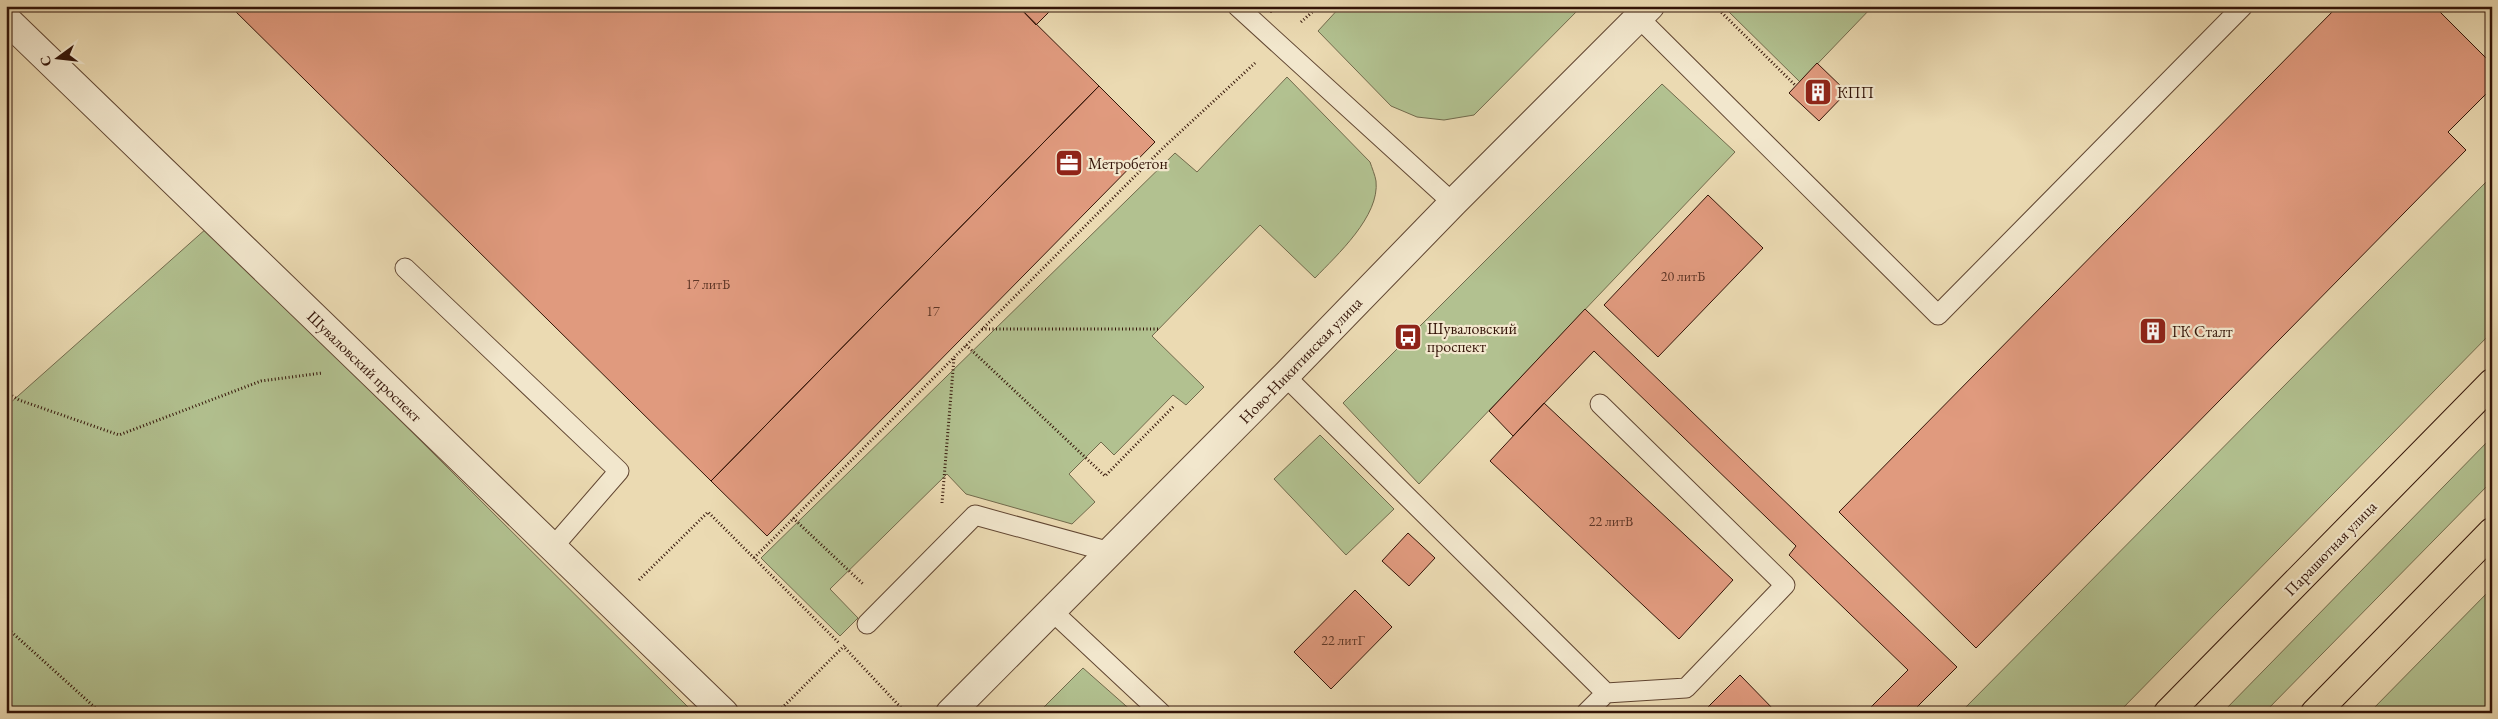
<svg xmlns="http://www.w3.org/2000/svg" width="2498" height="719" viewBox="0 0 2498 719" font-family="'EB Garamond',serif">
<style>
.green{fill:#b2c190;stroke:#726a4c}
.building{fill:#e09a7e;stroke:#331408}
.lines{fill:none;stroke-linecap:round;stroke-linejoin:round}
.service-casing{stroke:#614632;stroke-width:21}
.minor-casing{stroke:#614632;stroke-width:30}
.tertiary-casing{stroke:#614632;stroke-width:30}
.primary-casing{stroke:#331408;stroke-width:30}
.path{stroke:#331408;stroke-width:3;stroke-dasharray:1 2.5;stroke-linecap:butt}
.service{stroke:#f2e7cd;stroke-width:19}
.minor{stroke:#f2e7cd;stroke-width:28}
.tertiary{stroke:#f2e7cd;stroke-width:28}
.primary{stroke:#ebdab2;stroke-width:28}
.labels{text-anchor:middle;stroke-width:4.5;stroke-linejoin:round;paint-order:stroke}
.number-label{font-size:14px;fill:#5e3626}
.poi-label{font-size:16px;fill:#331408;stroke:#f2e7cd;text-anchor:start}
.street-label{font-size:16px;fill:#331408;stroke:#f2e7cd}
</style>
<rect width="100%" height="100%" fill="#ebdab2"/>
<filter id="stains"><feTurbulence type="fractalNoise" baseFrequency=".004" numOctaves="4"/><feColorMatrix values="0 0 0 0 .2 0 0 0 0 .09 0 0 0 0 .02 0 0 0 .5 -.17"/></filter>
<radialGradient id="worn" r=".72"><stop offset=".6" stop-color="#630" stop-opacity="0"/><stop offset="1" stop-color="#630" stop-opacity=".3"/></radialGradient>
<path class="green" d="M1341 6H1582L1474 115 1444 120 1417 117 1391 106 1318 31Z
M1733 6H1873L1800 82 1728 11Z
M1287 77 1370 162C1372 168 1375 175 1376 181 1380 216 1337 255 1315 278L1260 225 1152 336 1204 387 1186 405 1173 395 1114 455 1101 442 1069 474 1095 502 1072 524 966 494 947 474 830 589 858 618 840 636 761 558 1175 153 1197 172Z
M1662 84 1735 152 1419 484 1343 403Z
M2492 176V332L2118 713H1960Z
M207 228 694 713H6V402L9 404Z
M1320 435 1394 509 1346 555 1274 479Z
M2492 437V481L2264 713H2222Z
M2492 588V713H2369Z
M1083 668 1134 713H1038Z"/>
<path class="building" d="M230 6H1018L1099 86 711 481Z
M1018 6H1055L1036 25Z
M1265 6H1277L1271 13Z
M2338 6H2434L2492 64V88L2448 132 2466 150 1976 648 1839 512Z
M1817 63 1847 92 1819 121 1789 93Z
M1099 86 1155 142 767 536 711 481Z
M1708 195 1763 248 1658 357 1604 305Z
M1585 309 1957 667 1911 713H1865L1908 670 1789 555 1796 546 1594 351 1513 436 1489 411Z
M1544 403 1733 580 1679 639 1490 461Z
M1408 533 1435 558 1409 586 1382 561Z
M1355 590 1392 627 1331 689 1294 652Z
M1740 675 1777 713H1702Z"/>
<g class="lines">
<g class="service-casing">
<path id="service" d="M1237 6 1453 203
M1639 18 1938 315 2243 6
M405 268 619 471 553 547
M1285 376 1606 693 1586 713
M1600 404 1785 585 1686 688 1606 693
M1052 611 1161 713
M867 624 975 515 1110 552"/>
</g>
<g class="minor-casing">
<path id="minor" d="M6 19 724 713"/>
</g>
<g class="tertiary-casing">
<path id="tertiary" d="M950 713 1285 376 1453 203 1650 6"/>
</g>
<g class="primary-casing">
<path id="primary" d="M2168 713 2492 383
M2315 713 2492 532"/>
</g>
<path class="path" d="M1719 10 1796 86
M1301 22 1319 6
M982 329H1159
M966 345 1105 476 1174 406
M6 392 19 400 119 435 261 381 322 373
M942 503 954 358
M793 518 863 584
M754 558 1163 148 1255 63
M639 580 708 512 840 644
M6 627 101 713
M845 648 906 713
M777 713 845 645"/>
<use href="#service" class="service"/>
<use href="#minor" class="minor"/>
<use href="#tertiary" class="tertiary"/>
<use href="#primary" class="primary"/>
</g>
<defs>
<g id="building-square" transform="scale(1.4375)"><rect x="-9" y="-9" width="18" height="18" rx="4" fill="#8f2418" stroke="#f2e7cd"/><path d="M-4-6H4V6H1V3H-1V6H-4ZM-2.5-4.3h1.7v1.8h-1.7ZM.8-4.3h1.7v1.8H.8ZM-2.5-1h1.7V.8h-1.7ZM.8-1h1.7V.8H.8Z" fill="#fff"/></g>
<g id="office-square" transform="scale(1.4375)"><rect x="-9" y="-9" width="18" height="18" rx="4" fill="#8f2418" stroke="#f2e7cd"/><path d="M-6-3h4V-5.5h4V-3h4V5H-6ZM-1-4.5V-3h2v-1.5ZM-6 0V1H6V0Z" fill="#fff"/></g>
<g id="bus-square" transform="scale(1.4375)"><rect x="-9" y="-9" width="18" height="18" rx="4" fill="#8f2418" stroke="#f2e7cd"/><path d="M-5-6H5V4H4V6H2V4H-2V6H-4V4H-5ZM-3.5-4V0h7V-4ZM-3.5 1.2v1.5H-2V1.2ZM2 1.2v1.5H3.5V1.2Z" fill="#fff"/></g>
</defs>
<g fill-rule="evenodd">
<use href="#building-square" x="1818" y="92"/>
<use href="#office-square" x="1069" y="163"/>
<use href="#building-square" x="2153" y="331"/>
<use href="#bus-square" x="1408" y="337"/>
</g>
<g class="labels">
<g class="number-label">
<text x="1683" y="281">20 литБ</text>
<text x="708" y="289">17 литБ</text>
<text x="933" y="316">17</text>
<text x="1611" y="526">22 литВ</text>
<text x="1343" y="645">22 литГ</text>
</g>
<g class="poi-label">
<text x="1837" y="98">КПП</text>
<text x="1088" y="169">Метробетон</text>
<text x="1427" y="334">Шуваловский<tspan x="1427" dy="18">проспект</tspan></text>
<text x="2172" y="337">ГК Сталт</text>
</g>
<g class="street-label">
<text transform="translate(1300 360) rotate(-46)" y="6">Ново-Никитинская улица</text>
<text transform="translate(365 366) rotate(44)" y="6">Шуваловский проспект</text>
<text transform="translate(2330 548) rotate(-46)" y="6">Парашютная улица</text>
</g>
</g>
<rect width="2498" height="719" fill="none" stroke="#ebdab2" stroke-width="25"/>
<rect x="8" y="8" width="2483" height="704" fill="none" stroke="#331408" stroke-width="2.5"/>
<rect x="12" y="12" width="2473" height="694" fill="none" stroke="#331408"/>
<g transform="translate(58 58) rotate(255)" stroke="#f2e7cd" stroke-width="4" paint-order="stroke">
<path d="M0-4L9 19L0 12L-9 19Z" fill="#331408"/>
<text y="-8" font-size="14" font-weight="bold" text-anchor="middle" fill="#331408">С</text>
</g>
<rect width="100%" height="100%" filter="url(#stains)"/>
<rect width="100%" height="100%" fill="url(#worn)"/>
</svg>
